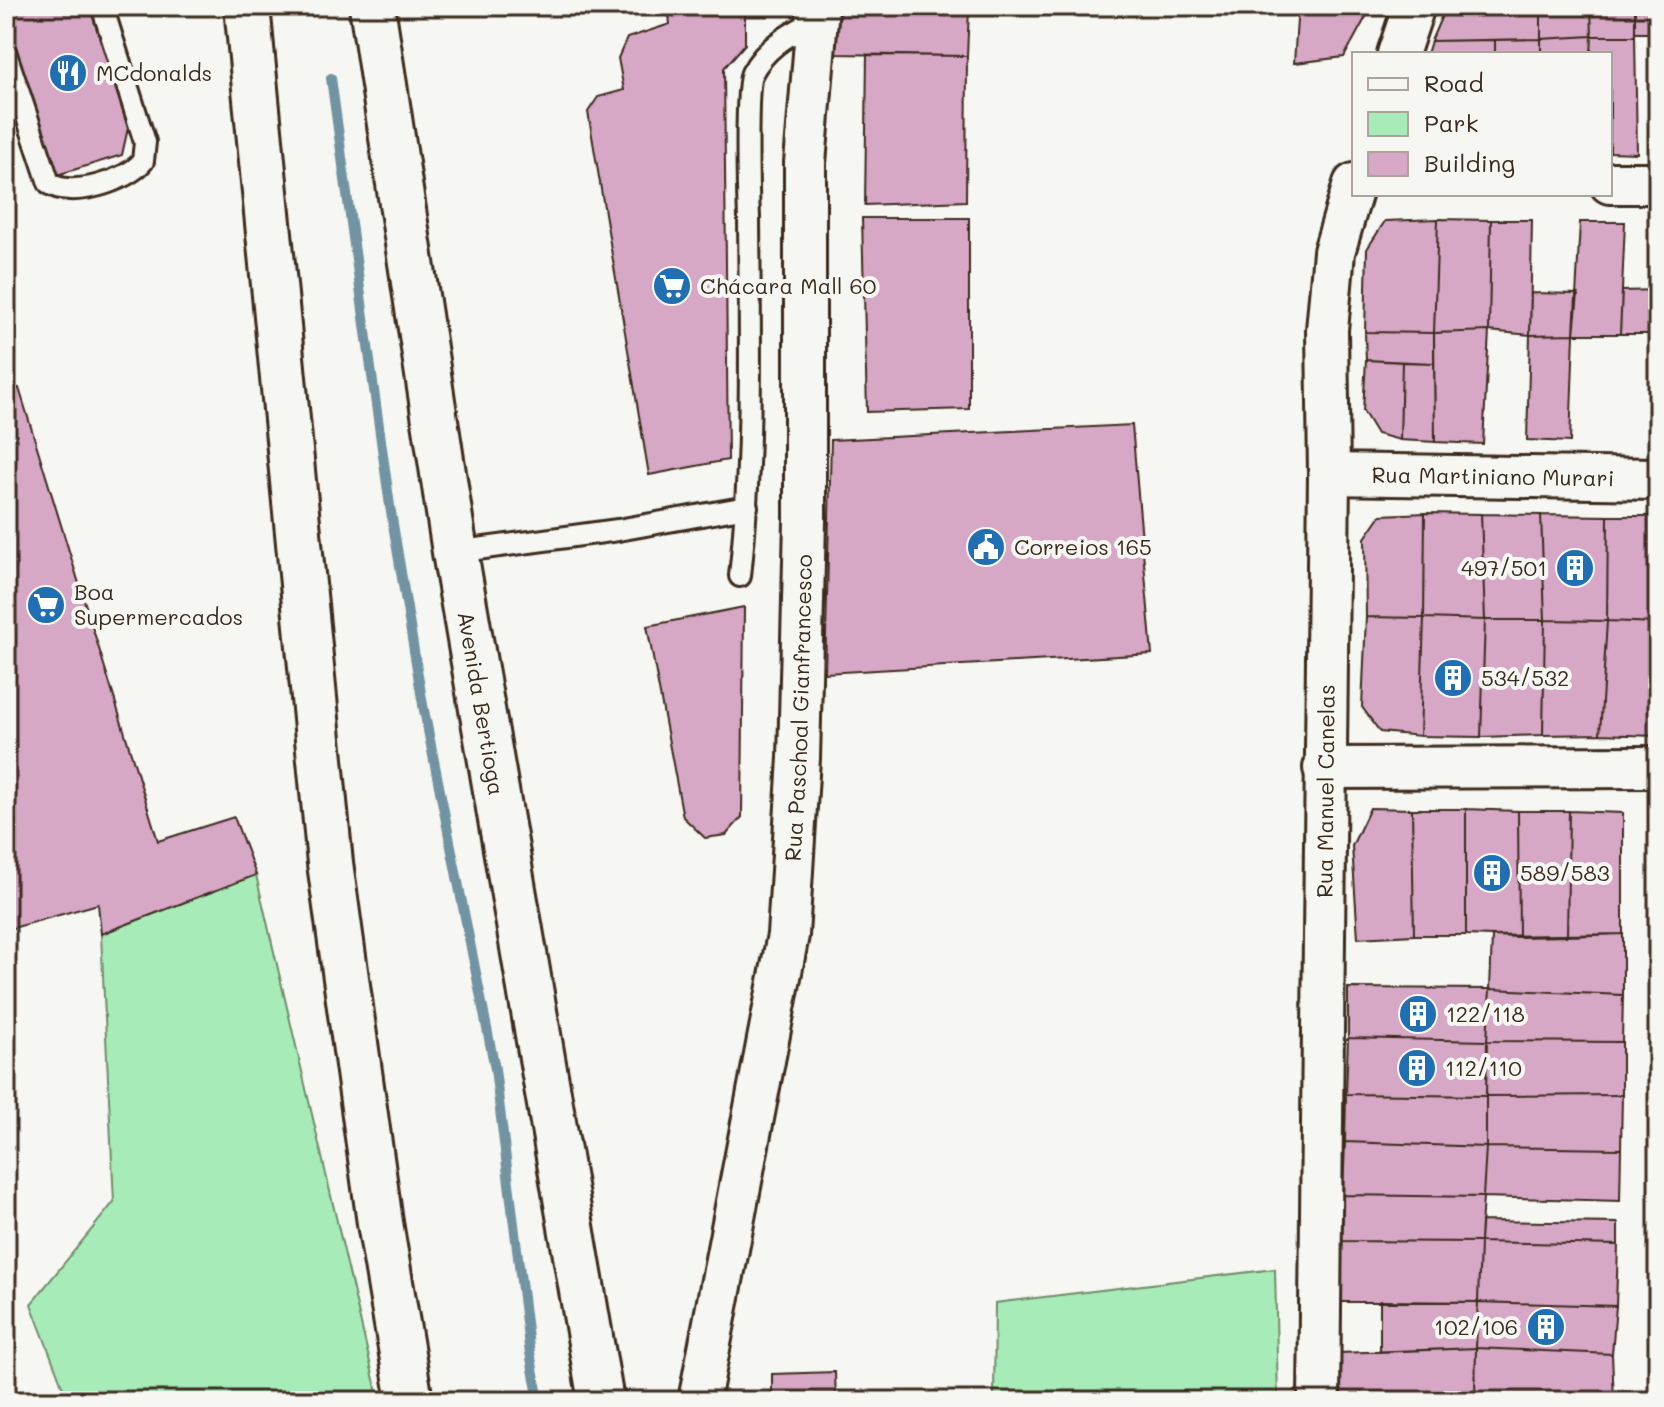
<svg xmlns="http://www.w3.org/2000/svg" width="1664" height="1407" viewBox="0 0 1664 1407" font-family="Mali,sans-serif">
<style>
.green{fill:#a7ecb8;stroke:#718b6b;stroke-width:2}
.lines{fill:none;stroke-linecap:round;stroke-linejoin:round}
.stream{stroke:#7293a1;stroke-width:10}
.building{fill:#d7a7c6;stroke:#3b2a1e;stroke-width:2}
.lane-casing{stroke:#3b2a1e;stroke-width:26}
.street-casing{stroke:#3b2a1e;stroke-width:46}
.secondary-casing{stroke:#3b2a1e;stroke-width:50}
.lane{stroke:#f6f6f2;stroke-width:20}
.street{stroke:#f6f6f2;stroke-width:40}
.secondary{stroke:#f6f6f2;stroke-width:44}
.labels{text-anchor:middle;stroke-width:8;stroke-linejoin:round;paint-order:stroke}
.poi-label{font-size:22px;fill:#3b2a1e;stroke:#f6f6f2;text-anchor:start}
.street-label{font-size:22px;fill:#3b2a1e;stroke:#f6f6f2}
</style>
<rect width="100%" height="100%" fill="#f6f6f2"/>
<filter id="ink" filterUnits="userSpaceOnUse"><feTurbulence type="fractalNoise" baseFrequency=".0125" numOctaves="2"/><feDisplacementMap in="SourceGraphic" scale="16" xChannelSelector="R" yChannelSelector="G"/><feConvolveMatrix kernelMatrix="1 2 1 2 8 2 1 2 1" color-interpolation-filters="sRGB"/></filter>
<g filter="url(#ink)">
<path class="green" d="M256 875 379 1401H68L31 1304 114 1202 101 934Z
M1275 1269 1278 1401H994L995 1303Z"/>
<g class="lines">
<path class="stream" d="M331 78 390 506 423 705 495 1069 529 1347 539 1401"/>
</g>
<path class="building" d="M6 6H91L128 128 122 155 57 175 6 19Z
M668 6H745V44L724 68 728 460 649 475 588 112 598 97 624 90 618 58 627 38 670 24Z
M1298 6H1372L1344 57 1294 63Z
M1446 6H1541V39L1431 41Z
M1541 6H1591L1592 36 1541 39Z
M1591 6H1635V36H1592Z
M1635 6H1658V33H1635Z
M835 8 969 9 967 56 834 54Z
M1592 36H1635L1637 153 1610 152V54H1591Z
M1592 36 1591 54H1541V39Z
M1541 39V54H1495V40Z
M1495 40V54H1427L1431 41Z
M867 55 967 56 966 201 865 205Z
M862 218H969V409L867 412Z
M1438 219 1434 333 1365 332 1367 249 1385 221Z
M1438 219 1491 220 1489 331 1434 333Z
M1491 220H1532L1530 335 1489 331Z
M1580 222H1625L1620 334H1574Z
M1658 290V334H1620L1622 291Z
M1531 293 1578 294 1574 334 1530 335Z
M1489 331 1483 444 1435 442 1434 333Z
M1365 332 1434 333V363L1366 360Z
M1574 334 1570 442 1527 440 1530 335Z
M1366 360 1402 362 1400 440 1377 434 1363 411Z
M1402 362 1434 363 1435 442 1400 440Z
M19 388 158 841 234 817 256 875 101 934 98 904 6 930V392Z
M1132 425 1152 654 825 673 831 440Z
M1425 513 1481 514 1485 620 1424 618Z
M1425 513 1424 618 1366 617 1365 538 1381 515Z
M1481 514 1541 515 1545 620H1485Z
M1541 515 1608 516 1607 621 1545 620Z
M1608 516H1658V623L1607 621Z
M744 607 742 817 726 835 705 838 683 817 647 626Z
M1366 617 1424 618 1420 736 1380 732 1362 707Z
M1424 618 1485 620 1481 737 1420 736Z
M1485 620H1545L1543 735 1481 737Z
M1545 620 1607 621 1600 734 1543 735Z
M1607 621 1658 623 1655 736 1600 734Z
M1370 808 1412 809 1414 935 1358 938 1352 846Z
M1412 809H1466V935H1414Z
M1466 809 1518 811 1519 937 1466 935Z
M1518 811H1569L1567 936 1519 937Z
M1569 811 1623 813V934L1567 936Z
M1623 934V995L1490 989 1492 936Z
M1348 988 1490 989 1487 1041 1348 1038Z
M1490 989 1623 995 1622 1042 1487 1041Z
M1348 1038 1487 1041 1486 1096 1346 1094Z
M1487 1041 1622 1042V1095L1486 1096Z
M1346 1094 1486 1096V1147L1345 1142Z
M1622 1095 1621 1149 1486 1147V1096Z
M1345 1142 1486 1147 1483 1197 1343 1195Z
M1486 1147 1621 1149 1620 1201 1483 1197Z
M1343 1195 1483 1197 1480 1242 1341 1241Z
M1481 1221 1618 1223V1245L1480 1242Z
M1341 1241 1480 1242 1478 1302H1340Z
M1480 1242 1618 1245 1616 1306 1478 1302Z
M1380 1301 1478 1302 1476 1348 1380 1352Z
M1478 1302 1616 1306 1612 1354 1476 1348Z
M1476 1348 1475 1401H1340L1339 1353Z
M1476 1348 1612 1354 1614 1401H1475Z
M835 1372 836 1401H772V1374Z"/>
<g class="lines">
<g class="lane-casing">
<path id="lane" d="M6 54 49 183C69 199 128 181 143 161L145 142 102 6
M455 552 618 530 747 507
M740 576C753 457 750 338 749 218 748 196 745 87 752 73 765 48 793 31 817 21"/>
</g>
<g class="street-casing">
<g id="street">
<path d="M1398 54 1414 6"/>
<path d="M1610 183H1658"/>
<path id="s1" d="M1329 474 1658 479"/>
<path d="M1324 768 1658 767"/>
<path id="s2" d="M699 1401 788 935 799 758 805 521V163L818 6"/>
<path id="s3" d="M1319 1401 1329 474 1327 330 1334 252 1354 184"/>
</g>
</g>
<g class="secondary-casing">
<g id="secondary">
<path d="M247 6 330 863 380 1223 410 1401"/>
<path id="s4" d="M372 6 455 552 601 1401"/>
</g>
</g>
<use href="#lane" class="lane"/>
<use href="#street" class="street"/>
<use href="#secondary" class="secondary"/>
</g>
</g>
<defs>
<g id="restaurant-disc" transform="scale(2)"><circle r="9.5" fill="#1f6fb2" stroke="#f6f6f2"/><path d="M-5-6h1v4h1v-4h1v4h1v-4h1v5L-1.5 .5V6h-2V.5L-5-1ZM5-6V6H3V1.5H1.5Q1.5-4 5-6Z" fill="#fff"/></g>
<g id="supermarket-disc" transform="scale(2)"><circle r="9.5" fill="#1f6fb2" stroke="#f6f6f2"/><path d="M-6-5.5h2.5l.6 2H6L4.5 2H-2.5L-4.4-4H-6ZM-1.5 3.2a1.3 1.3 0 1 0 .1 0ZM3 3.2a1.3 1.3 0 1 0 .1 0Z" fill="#fff"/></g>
<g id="civic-disc" transform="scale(2)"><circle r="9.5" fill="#1f6fb2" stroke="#f6f6f2"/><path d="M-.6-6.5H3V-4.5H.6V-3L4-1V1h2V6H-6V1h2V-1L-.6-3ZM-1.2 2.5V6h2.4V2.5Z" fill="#fff"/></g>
<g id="building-disc" transform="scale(2)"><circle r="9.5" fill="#1f6fb2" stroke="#f6f6f2"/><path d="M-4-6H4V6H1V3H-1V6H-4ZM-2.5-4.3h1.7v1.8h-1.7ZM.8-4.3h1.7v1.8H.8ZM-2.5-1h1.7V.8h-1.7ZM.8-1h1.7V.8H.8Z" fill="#fff"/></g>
</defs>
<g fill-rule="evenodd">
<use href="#restaurant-disc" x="68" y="73"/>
<use href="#supermarket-disc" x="672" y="286"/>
<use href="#civic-disc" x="986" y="547"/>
<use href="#building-disc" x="1575" y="568"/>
<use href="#supermarket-disc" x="46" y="605"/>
<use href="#building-disc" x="1453" y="678"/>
<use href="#building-disc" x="1492" y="873"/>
<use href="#building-disc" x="1418" y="1014"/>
<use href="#building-disc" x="1417" y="1068"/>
<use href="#building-disc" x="1546" y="1327"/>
</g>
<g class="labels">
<g class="poi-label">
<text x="96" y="81">MCdonalds</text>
<text x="700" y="294">Chácara Mall 60</text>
<text x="1014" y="555">Correios 165</text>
<text x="1547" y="576" text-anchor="end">497/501</text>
<text x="74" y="600">Boa<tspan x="74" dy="25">Supermercados</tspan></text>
<text x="1481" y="686">534/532</text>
<text x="1520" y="881">589/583</text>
<text x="1446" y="1022">122/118</text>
<text x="1445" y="1076">112/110</text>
<text x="1518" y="1335" text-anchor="end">102/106</text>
</g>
<g class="street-label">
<text dy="8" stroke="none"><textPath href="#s1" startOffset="164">Rua Martiniano Murari</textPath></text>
<text dy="8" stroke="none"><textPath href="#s4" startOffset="706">Avenida Bertioga</textPath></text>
<text dy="8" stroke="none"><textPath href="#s2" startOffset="702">Rua Paschoal Gianfrancesco</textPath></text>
<text dy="8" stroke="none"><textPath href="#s3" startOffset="610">Rua Manuel Canelas</textPath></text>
</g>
</g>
<rect width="1664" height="1407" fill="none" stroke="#f6f6f2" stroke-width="32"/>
<rect x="16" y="16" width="1632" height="1375" fill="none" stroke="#3b2a1e" stroke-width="3" filter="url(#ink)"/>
<rect x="1352" y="52" width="260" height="144" fill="#f6f6f2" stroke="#aba49d" stroke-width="2"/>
<rect x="1368" y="78" width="40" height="12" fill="#f6f6f2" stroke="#aba49d" stroke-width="2"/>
<text x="1424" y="92" font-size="24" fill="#3b2a1e">Road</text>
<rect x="1368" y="112" width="40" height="24" fill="#a7ecb8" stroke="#aba49d" stroke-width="2"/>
<text x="1424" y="132" font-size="24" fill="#3b2a1e">Park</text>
<rect x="1368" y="152" width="40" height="24" fill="#d7a7c6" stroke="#aba49d" stroke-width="2"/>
<text x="1424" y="172" font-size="24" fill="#3b2a1e">Building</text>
</svg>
